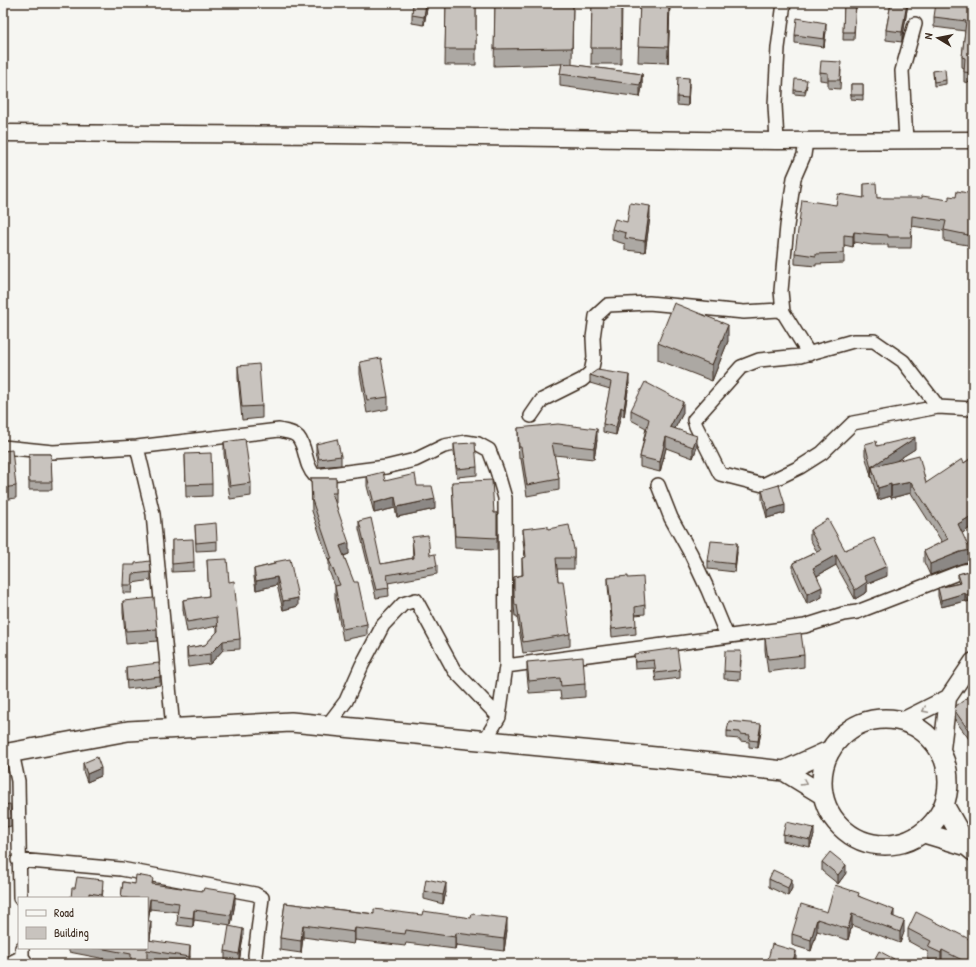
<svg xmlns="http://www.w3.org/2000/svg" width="976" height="967" viewBox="0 0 976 967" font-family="'Patrick Hand',sans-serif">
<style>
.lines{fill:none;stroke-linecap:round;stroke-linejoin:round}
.minor-casing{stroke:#3b2a1e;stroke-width:16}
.major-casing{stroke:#3b2a1e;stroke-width:19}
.highway-casing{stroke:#3b2a1e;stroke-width:22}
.minor{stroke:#f6f6f2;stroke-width:13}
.major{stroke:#f6f6f2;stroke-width:16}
.highway{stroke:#f6f6f2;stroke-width:19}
.wall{fill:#aca8a3;stroke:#3b2a1e}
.shaded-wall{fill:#8c8885;stroke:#3b2a1e}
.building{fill:#c8c3be;stroke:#3b2a1e}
.oneway{stroke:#989088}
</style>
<rect width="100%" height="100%" fill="#f6f6f2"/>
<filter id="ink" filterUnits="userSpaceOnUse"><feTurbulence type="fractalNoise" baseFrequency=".025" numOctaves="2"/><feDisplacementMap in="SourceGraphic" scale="8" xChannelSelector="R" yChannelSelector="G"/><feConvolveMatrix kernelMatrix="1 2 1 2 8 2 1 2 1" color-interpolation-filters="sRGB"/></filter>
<g filter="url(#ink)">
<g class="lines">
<g class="minor-casing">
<path id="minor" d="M906 140 902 71 915 24
M777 141 775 105 778 48 784 3
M806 141 804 155 794 178 787 226 781 291 783 312 809 354
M938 407 933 400 903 361 874 341H853L800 356 759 360 741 367 694 420 696 426 720 474 763 485 800 467 822 453 853 423 938 407 973 409
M531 416 542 400 582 380 591 372 594 358 593 338 596 316 608 305 649 303 744 312 780 310 783 312
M3 447 53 452 137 447 279 430C285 432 294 432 298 437 307 448 304 465 315 476L386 467 415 460 444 446 466 442 478 444 489 450 497 471 505 498 506 666 499 717 485 740
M137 447 153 514 173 729
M658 485 671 518 691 554 708 590 727 636
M506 666 805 626 843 614 857 612 963 571 973 569
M327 726 346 701 362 665 383 625 403 604 416 600 454 670 499 717
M12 753 18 781 20 898
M18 860 121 869 255 894 262 898 255 955 256 964
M22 948V957L27 964
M8 964 22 957"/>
</g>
<g class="major-casing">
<path id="major" d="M3 133 336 135 777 141 973 140
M902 721 948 698
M942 749 948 698 973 661"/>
</g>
<g class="highway-casing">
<path id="highway" d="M822 782a63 63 0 1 1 126 0a63 63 0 1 1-126 0Z
M3 754 128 731 291 722 666 758 784 771 823 795
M784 771 831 750
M944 805 967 846
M924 833 967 846 973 851"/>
</g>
<use href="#minor" class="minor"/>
<use href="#major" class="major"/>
<use href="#highway" class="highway"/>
</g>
<path class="wall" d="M428 3 424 25 412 23V15Z
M446 3H476V65H445Z
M495 3H573L572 64H568L642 74V87L640 97 560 86V74L562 64 494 66Z
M592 3H622L621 64H591Z
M640 3H670L668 63 638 62Z
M844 3H856L854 40H843Z
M891 3H908L902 42 886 40V30Z
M973 3V83L964 82V68L962 67V57L965 31 934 27V17Z
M826 31 824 47 795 43V35Z
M841 70 840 89 828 88V81L820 80V72Z
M933 71 946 80V84L934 86Z
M851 84H863V100L851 99Z
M807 85 805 95 794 94V90Z
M689 86 688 106 677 105V97Z
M864 184 877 198 949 200 956 197 973 194V246L944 241V231L912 226 911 248H888V245H872L854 242 853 247 844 245V263L816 264V266L795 264V253L836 205 864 198Z
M650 217 645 252 625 250V244L612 240V229L627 222Z
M728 341 712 381 658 360V343Z
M360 362 388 397V409L367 413 360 374Z
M238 366 262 406V418L242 420 238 378Z
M590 375 629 383 624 417 621 415 616 435 603 432V424L610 389 590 383Z
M631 410 683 413 675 428 697 447 693 458 666 448 660 472 640 467V457L646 428 631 420Z
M518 428 597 440 594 459 554 455 559 479V490L527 496 521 459H519L518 439Z
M224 442 251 483V496L230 499 224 454Z
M316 444 341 456V465L319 467 316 452Z
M454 444 477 467V475L457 477 454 452Z
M865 444 877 446 915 449 897 460 926 483 964 463 973 457V527V526L962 533 970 561 960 564 930 575 924 562V551L942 542 911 493 891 498V496L878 500 865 455Z
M3 451 16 486V498L3 500Z
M29 454H51L52 490H29Z
M185 454 212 484V496L186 497Z
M367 476 385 481 417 486 435 509 397 517 395 508 374 513 367 486Z
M311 478H336V504L349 554 344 556 367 624V635L343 640 335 598V586L329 571V562L312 511Z
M452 482 494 513H497V550L455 548Z
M762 490 785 513 767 518 762 499Z
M359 521 381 564 413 558 412 537 430 555 437 566V574L388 583 389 596 376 598 359 529Z
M195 525 217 541V550L196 551Z
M523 529H548L574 549V569H557L558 581 570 634V646L523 653 517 616H515L514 606V577L522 575V558H525L523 540Z
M810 530 845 550 887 576 867 584V592L855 599 836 565 817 576 822 597 807 604 793 572V563L817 552 810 539Z
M172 540 194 562V571L172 572Z
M737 552 735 572 708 569V561Z
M207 560 229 582 240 639V649L223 650 210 664 188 667 187 657V648L205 645 217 632V626L187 632 183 610V600L209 596Z
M274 562 298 606 283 610 277 585 256 590 254 577V569L274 564Z
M135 565 151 572V580L133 583 132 593H123V585Z
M973 570V600L966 602 965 601 941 607 938 596V588L959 583 958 582V574Z
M608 578H628L645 605V614L635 615 636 634 612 637 611 625V617L608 586Z
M123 601 157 629V641L126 644 123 613Z
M765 638 804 655V667L768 672 765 650Z
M634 654 680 670V678L656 681 654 668 635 669Z
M741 660 740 680 724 679V671Z
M527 662 585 684V697L561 699 560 691 529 693 527 674Z
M126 667 160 677V685L127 689 126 676Z
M973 701V736L969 739 955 720V711Z
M727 731H761L758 748 749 747V742L740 741V739L727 738Z
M83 763 101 776 87 782 83 771Z
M3 805 11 818V826L3 828Z
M783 834 814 835 810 847 783 841Z
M822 862 846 873 838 884 822 871Z
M769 879 792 888 788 896 769 887Z
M123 882 135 884H153L235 903 231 925 194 920 193 927 177 925 178 912 150 909 148 921 151 931 150 940 190 956 189 964H173L147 960 131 964 69 952V948H147V898H121Z
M103 890 102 898H71Z
M424 891 446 892 443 904 424 899Z
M859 896 894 917 904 932 900 943 852 925 848 940 817 931 811 951 792 945V934L827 912Z
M285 903 507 930 504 951 456 945 455 949 406 943 405 946 355 940 354 944 303 937 301 953 280 950V938Z
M908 929 973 941V964H946L942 962 941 964H938L928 959V952L908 941Z
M243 937 239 962 225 960V951Z
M768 959H796L794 964H768Z"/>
<path class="shaded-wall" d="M426 3H428L424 25V17Z
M669 3H670L668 63V47Z
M907 3H908L902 42V32Z
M826 23V31L824 47V39Z
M642 74V87L640 97V85Z
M689 78V86L688 106V98Z
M650 206V217L645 252V241Z
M854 232V242L853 247V236Z
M728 325V341L712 381V365Z
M629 375V383L624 417V409Z
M683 402V413L670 438V427Z
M621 407V415L616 435V427Z
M597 429V440L594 459V448Z
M697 436V447L693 458V447Z
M666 437V448L660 472V462Z
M915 438V449L874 475 872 467 871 477V467Z
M911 482V493L891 498V486Z
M891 484V496L878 500V488Z
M395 497V508L374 513V503Z
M435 499V509L397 517V507Z
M785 505V513L767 518V510Z
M973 515V526L958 536V524Z
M349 543V554L340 557V546Z
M737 543V552L735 572V564Z
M970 550V561L960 564 930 575V564L960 552Z
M836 555V565L813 578V568Z
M887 566V576L867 584V592L855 599V590L864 576Z
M277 577V585L256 590V581Z
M822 587V597L807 604V594Z
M973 592V600L966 602V595Z
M965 593V601L941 607V600Z
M298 598V606L283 610V601Z
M223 641V650L210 664V654Z
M761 724V731L758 748V741Z
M973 728V736L969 739V731Z
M101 768V776L87 782V774Z
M814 828V835L810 847V840Z
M846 865V873L838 884V875Z
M792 879V888L788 896V888Z
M446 883V892L443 904V895Z
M235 893V903L231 925V915Z
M150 899V909L147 930V921Z
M194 910V920L193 927V918Z
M894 910V921L892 916Z
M852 914V925L848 940V929Z
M507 918V930L504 951V939Z
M817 919V931L811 951V940Z
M151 921V931L148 949V940Z
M904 921V932L900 943V932Z
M303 925V937L301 953V941Z
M355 928V940L354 944V932Z
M243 929V937L239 962V954Z
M456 933V945L455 949V937Z
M190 946V956L189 964V957Z
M942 950V962L941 964V953Z
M796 951V959L794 964H792Z"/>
<path class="building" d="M413 3H426L424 17 412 15Z
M446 3H476V49H445Z
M495 3H573L572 48 494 49Z
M592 3H621V48H591Z
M640 3H669L668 47 638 46Z
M844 3H856L854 32H843Z
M891 3H907L902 32 886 30Z
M936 3H973V73L964 72 965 58 962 57 966 21 934 17Z
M797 18 826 23 824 39 795 35Z
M821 61 841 62 840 80H828V73L820 72Z
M562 63 642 74 640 85 560 74Z
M945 69 946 80 934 82 933 71Z
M678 77 689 78 688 98 677 97Z
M795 79 807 80 805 91 794 90Z
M851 84H863V95H851Z
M876 183 877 198H922V196L949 200V196L956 197 957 191 973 194V236L944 230 946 221 912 216 911 237H888V235L872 234 854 232 853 236 844 235V253L816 254V256L795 253 802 200 836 205 838 194 864 198V184Z
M630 203 650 206 645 241 625 238 626 233 612 229 615 219 627 222Z
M674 303 728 325 712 365 658 343Z
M381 358 388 397 367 400 360 362Z
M259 364 262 406 242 407 238 366Z
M597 370 629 375 624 409 621 407 616 427 603 424 611 382 590 375Z
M645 382 683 402 670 427 697 436 693 447 666 437 660 462 640 457 649 419 631 410Z
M558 424 597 429 594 448 552 443 559 479 527 485 521 447H519L518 428Z
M915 437V438L871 467 865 444 876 441 877 446Z
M245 439 251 483 230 486 224 442Z
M337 439 341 456 319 459 316 444Z
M475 443 477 467 457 469 454 444Z
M12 450 16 486 3 488V451Z
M211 453 212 484 186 485 185 454Z
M29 454H51L52 482H29Z
M919 455 926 483 962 459 964 463 973 457V515L958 524 970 550 960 552 930 564 924 551 948 539 911 482 891 486V484L878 488 872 467Z
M383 472 385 481 415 474 417 486H432L435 499 397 507 395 497 374 503 367 476Z
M311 478H336V493H332L349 543 340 546 354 582H358L367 624 343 629 335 586 340 585 329 560 332 559 312 500Z
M492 480 494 513H497V538L455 536 452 482Z
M779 485 785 505 767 510 762 490Z
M371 518 381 564 414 558 412 537 428 535 430 555 435 554 437 566 387 575 389 588 376 590 359 521Z
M828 519 845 550 874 538 887 566 864 576 867 582 855 590 836 555 813 568 822 587 807 594 793 563 821 550 810 530Z
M216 523 217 541 196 543 195 525Z
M569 525 574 549V558H556L558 581H563L570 634 523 642 517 605H515L514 595V577L523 575 522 558 526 557 523 529 548 526V529Z
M193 539 194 562 172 564V540Z
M711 541 737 543 735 564 708 561Z
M227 559 229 582 234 581 240 639 223 641 210 654 188 657 187 648 205 645 218 631 217 617 187 622 183 600 209 596 207 560Z
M290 559 298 598 283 601 277 577 256 581 254 569 275 564 274 562Z
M150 561 151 572 133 574 132 585H123L124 565H135V563Z
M973 570V592L966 595 965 593 941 600 938 588 961 583 958 574Z
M628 576V578L643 577 645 605 635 607 636 626 612 629 611 617H612L608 578Z
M154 598 157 629 126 631 123 601Z
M801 633 804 655 768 659 765 638Z
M677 648 680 670 656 673 654 660 635 662 634 654Z
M725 651H741L740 672 724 671Z
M583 657 585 684 561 686 560 678 529 681 527 662Z
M159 663 160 677 127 681 126 667Z
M970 696 973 701V728L969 731 955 711 956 706Z
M729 721 761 724 758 741 749 740 750 735 740 734V732L727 731Z
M97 757 101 768 87 774 83 763Z
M10 804 11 818 3 819V805Z
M786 822 814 828 810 840 783 834Z
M830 852 846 865 838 875 822 862Z
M773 870 792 879 788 888 769 879Z
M136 875 153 878 152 884 203 891 204 888 235 893 231 915 194 910 193 918 177 916 179 903 150 899 147 921H151L148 940 190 946 189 957 147 950V964H131V954L99 948H147V898H129L121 897 123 882 135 884Z
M77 877 103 880 102 895 89 893V898H71L72 888H75Z
M426 879 446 883 443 895 424 891Z
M835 885 859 893 858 896 894 910 892 916 904 921 900 932 852 914 848 929 817 919 811 940 792 934 801 904 827 912Z
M285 903 374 914V909L422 915 423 911 471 918 472 914 507 918 504 939 456 933 455 937 406 930 405 934 355 928 354 932 303 925 301 941 280 938Z
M916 912 973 941V964H970L942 950 941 953 928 947 931 941 908 929Z
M229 926 243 929 239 954 225 951Z
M772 944 796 951 792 964H783L768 959Z
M879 951 894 959 891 964H872Z"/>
<defs><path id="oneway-chevron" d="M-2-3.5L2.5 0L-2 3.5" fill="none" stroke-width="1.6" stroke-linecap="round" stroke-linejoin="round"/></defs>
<g class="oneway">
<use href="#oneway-chevron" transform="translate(925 710) rotate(154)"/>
<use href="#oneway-chevron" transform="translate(804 783) rotate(32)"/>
</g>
</g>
<rect width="976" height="967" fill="none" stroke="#f6f6f2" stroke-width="16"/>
<rect x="8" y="8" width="960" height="951" fill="none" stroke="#3b2a1e" stroke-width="1.5" filter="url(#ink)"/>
<rect x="18" y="897" width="130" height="52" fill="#f6f6f2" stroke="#aba49d"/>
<rect x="26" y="910" width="20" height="6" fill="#f6f6f2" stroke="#aba49d"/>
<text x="54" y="917" font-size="12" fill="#3b2a1e">Road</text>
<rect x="26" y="927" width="20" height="12" fill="#c8c3be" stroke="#aba49d"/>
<text x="54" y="937" font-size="12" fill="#3b2a1e">Building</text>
<g transform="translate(938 38) rotate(280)" stroke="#f6f6f2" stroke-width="3" paint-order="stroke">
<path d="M0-3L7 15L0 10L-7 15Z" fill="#3b2a1e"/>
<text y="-6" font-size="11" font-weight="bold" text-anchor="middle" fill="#3b2a1e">N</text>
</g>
</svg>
